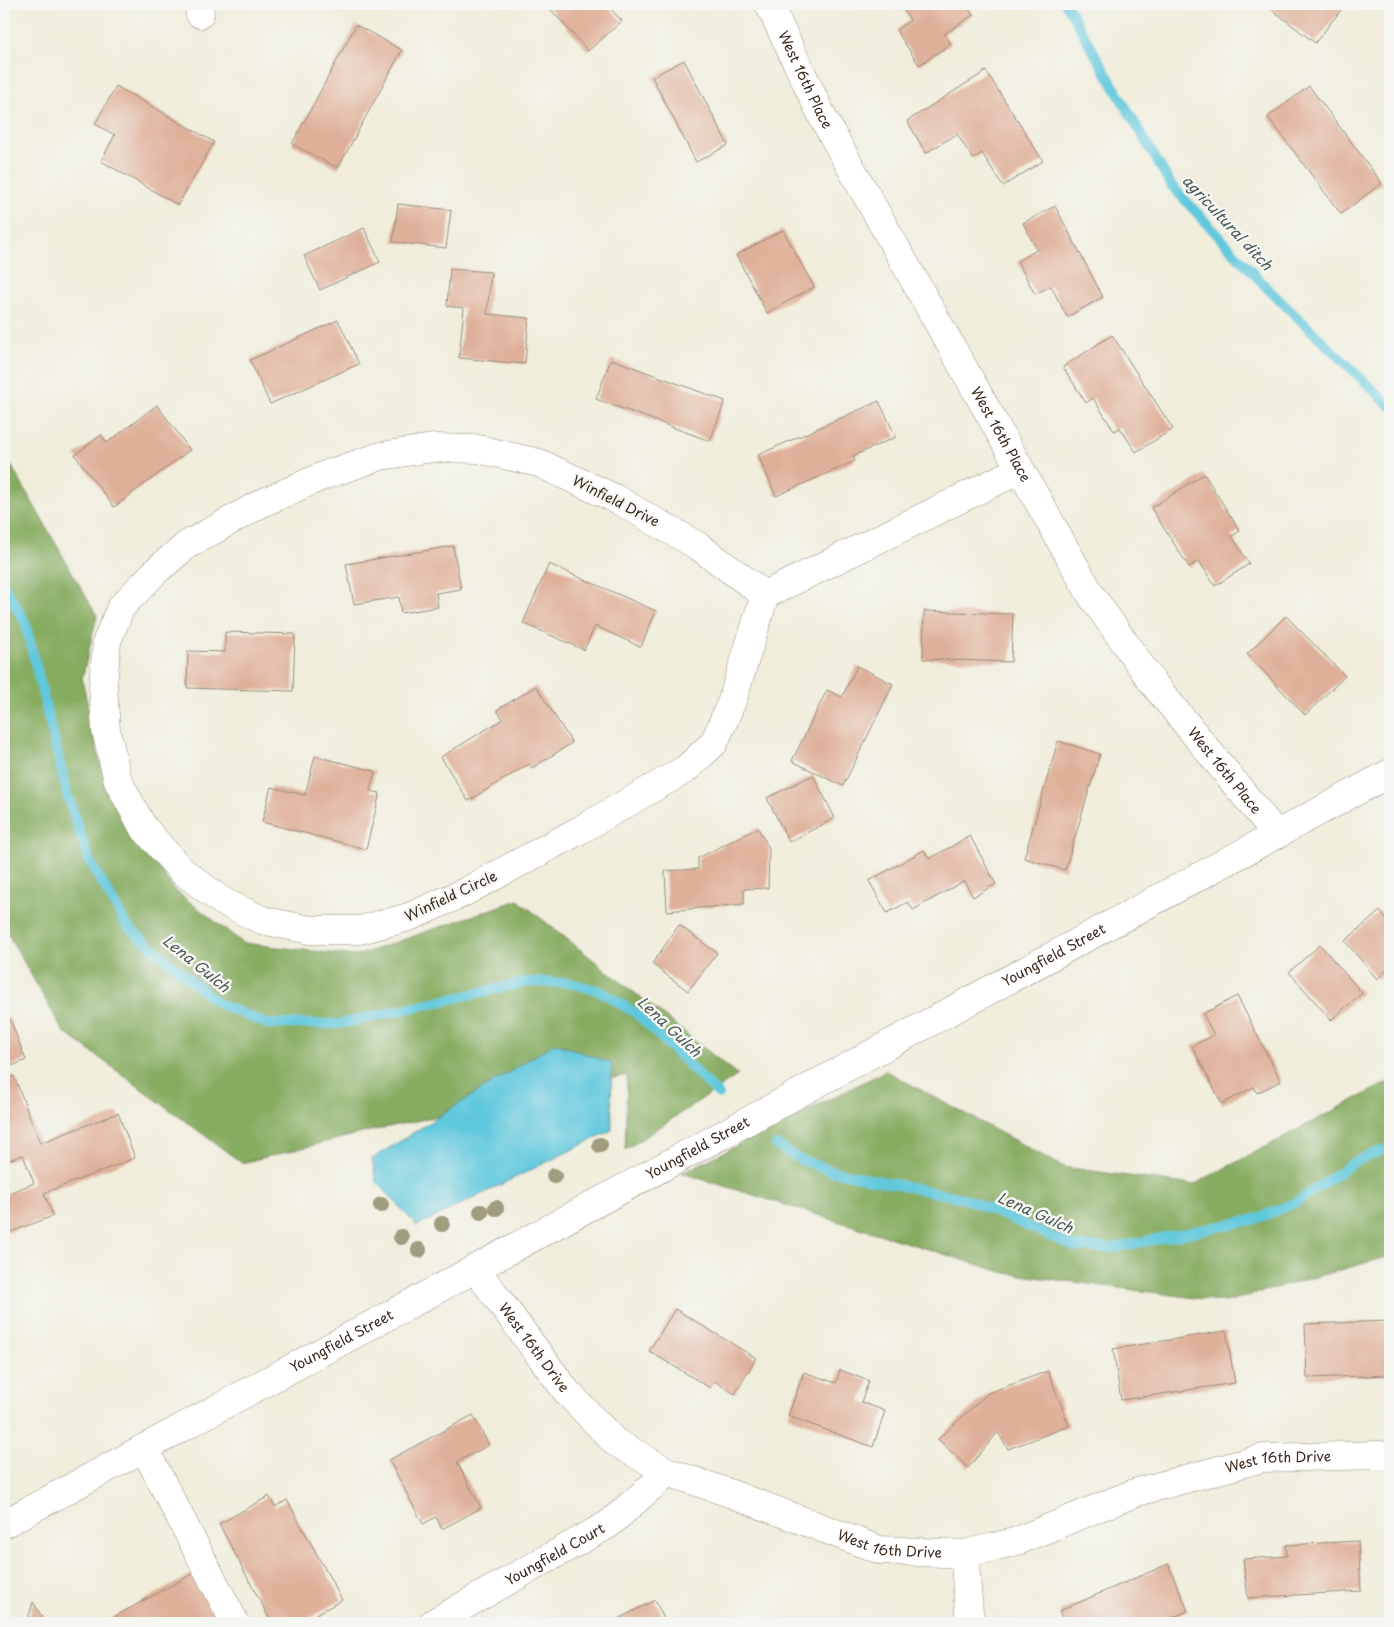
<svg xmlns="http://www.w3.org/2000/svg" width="1394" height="1627" viewBox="0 0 1394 1627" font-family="'Playpen Sans',sans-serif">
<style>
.forest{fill:#86ac61;stroke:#606b40}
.water{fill:#61c8dd;stroke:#4e797e}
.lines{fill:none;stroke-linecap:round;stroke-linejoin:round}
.stream{stroke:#61c8dd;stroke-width:10}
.building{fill:#dfb099}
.minor-casing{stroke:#968c7c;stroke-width:29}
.minor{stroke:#fff;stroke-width:28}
.tree{fill:#9f9c80}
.labels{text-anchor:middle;stroke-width:5;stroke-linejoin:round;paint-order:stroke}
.street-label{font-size:14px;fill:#3b2a1e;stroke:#f6f6f2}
.water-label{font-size:15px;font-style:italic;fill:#465957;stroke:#f6f6f2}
</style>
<rect width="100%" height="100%" fill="#f6f6f2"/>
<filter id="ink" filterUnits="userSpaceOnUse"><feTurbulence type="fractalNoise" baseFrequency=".02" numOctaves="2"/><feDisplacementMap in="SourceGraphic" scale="10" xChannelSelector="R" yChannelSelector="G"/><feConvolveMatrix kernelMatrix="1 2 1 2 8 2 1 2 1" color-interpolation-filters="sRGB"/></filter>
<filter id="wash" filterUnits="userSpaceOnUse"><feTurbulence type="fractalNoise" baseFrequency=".0096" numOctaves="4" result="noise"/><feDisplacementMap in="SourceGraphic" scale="20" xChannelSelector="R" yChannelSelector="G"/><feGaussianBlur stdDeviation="1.12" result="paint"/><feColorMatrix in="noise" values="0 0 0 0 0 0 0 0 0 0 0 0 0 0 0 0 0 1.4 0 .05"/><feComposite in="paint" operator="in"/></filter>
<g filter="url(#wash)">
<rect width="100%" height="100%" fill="#f0eddb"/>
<path class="forest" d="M4 453 97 616 82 679 105 785 173 889 243 943 356 956 518 900 738 1075 625 1150 627 1075 370 1131 242 1163 63 1031 4 927Z
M886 1071 1064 1167 1193 1185 1390 1081V1256L1226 1302 1005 1273 682 1173Z"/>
<path class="water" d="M555 1043 611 1063 612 1130 417 1226 376 1181 372 1159Z"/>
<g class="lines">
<path class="stream" d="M1066 4 1171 185 1268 289 1390 406
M4 586 25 622 68 797 89 860 127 926 217 1003 267 1024H339L527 982 570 983 600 991 637 1014 719 1095
M776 1145 801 1160 832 1171 966 1199 1075 1247 1113 1248 1256 1219 1297 1202 1354 1162 1390 1147"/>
</g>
<g id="blocks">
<path class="building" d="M546 4H606L622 21 588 51Z
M900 4H965L973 15 944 34 951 44 919 65 896 30 910 20Z
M1265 4H1334L1341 10 1315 43Z
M356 25 402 50 338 168 292 144Z
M684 60 728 145 696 162 652 77Z
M986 71 1043 161 1003 186 982 153 973 159 957 134 926 153 907 121Z
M116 86 214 142 178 205 101 161 115 135 95 124Z
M1309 86 1382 183 1341 214 1268 117Z
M398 204 451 210 446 248 393 242Z
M1055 206 1103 297 1067 317 1051 286 1035 294 1017 261 1037 250 1023 223Z
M364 228 380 262 320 290 304 256Z
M783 230 814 287 767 313 736 255Z
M450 269 491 272 487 314 529 318 525 364 459 358 464 308 447 306Z
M338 320 359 364 270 404 250 360Z
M1112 335 1173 429 1136 452 1120 428 1114 431 1093 398 1086 403 1063 367Z
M611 359 725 401 710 441 596 399Z
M879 401 896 437 853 456 855 461 776 496 758 455Z
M157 405 190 450 114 507 75 455 101 435 107 443Z
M1204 474 1240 531 1232 536 1249 564 1215 586 1199 561 1189 567 1151 508Z
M453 546 461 589 436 593 438 607 401 613 399 597 354 604 346 564Z
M549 564 656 611 641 647 595 626 584 650 523 623Z
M924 611 1013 614 1011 662 923 659Z
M1286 616 1345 676 1305 715 1247 654Z
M225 632 295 634 293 691 187 688 188 651 225 652Z
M857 666 893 684 843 786 792 761 827 690 842 697Z
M536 686 572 743 532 768 529 764 468 801 441 757 503 719 497 710Z
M1058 741 1100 754 1065 870 1024 858Z
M315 756 375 771 370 791 380 793 366 849 262 822 271 787 305 795Z
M813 775 835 818 789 842 767 798Z
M758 828 769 848 768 888 744 889V904L667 911 665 871 698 869V858Z
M970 836 996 884 973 897 964 881 913 910 908 902 887 913 869 881 924 850 929 859Z
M1380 911 1390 924V967L1377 979 1345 941Z
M679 925 717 953 688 991 652 964Z
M1320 945 1362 993 1331 1020 1289 972Z
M1237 996 1281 1081 1257 1093 1254 1087 1222 1104 1192 1046 1214 1035 1203 1014Z
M9 1017 26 1060 4 1069V1019Z
M14 1076 40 1143 118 1113 135 1158 44 1193 53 1216 8 1233 4 1222V1195L34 1183 23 1155 4 1162V1080Z
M675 1309 756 1358 735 1394 714 1381 710 1388 649 1351Z
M1390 1321V1375L1307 1378 1305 1324Z
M1226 1331 1235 1383 1121 1400 1113 1349Z
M840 1370 869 1381 861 1402 885 1411 873 1447 788 1416 804 1372 836 1383Z
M1048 1371 1069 1426 1008 1449 998 1432 968 1468 938 1439 988 1393Z
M473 1415 489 1445 457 1462 481 1508 442 1529 436 1517 423 1524 389 1460Z
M269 1496 275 1507 287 1500 342 1600 300 1623H272L219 1524Z
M1358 1541 1361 1591 1248 1598 1243 1559 1287 1556 1286 1545Z
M1168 1564 1188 1611 1160 1623H1065L1059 1611Z
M194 1573 221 1623H103Z
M655 1600 666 1623H610Z
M33 1602 46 1623H27Z"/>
</g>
</g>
<g filter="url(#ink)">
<use href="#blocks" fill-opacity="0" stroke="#968c7c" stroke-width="1"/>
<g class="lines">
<g class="minor-casing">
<g id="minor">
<path d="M199 4 200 14"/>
<path id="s1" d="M769 4 823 118 1091 595 1153 683 1277 835"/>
<path d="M433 448 478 449 539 463 616 499 698 546 765 595 732 701 714 743 686 769 580 830 463 893 409 917 360 930H310L262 920 222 901 181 870 143 827 118 781 106 730 103 686 107 641 121 607 157 570 187 545 260 504 325 475 381 456Z"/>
<path d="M765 595 1019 470"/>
<path id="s2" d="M475 1268 567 1392 615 1442 668 1472 732 1494 880 1550 964 1554 994 1547 1017 1541 1137 1492 1263 1458 1380 1455 1390 1457"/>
<path d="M144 1448 235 1623"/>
<path id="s3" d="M4 1524 1390 773"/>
<path d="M964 1554 970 1623"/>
<path id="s4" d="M433 1623 609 1524 668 1472"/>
</g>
</g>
<use href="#minor" class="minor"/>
</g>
<g class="tree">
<circle cx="600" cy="1145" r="8"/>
<circle cx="554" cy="1176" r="8"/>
<circle cx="381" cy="1205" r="8"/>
<circle cx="496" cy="1208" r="8"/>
<circle cx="481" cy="1212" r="8"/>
<circle cx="442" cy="1224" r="8"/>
<circle cx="401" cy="1237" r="8"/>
<circle cx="419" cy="1250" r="8"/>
</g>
</g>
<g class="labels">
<g class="street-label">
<text dy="5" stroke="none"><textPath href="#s1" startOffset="84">West 16th Place</textPath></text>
<text dy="5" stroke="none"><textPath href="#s1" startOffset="489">West 16th Place</textPath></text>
<text transform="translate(616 501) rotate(27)" y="5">Winfield Drive</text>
<text dy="5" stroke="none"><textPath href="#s1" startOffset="894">West 16th Place</textPath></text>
<text transform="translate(451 896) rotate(-25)" y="5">Winfield Circle</text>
<text dy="5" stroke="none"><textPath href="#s3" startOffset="1194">Youngfield Street</textPath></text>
<text dy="5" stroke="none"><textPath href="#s3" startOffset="789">Youngfield Street</textPath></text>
<text dy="5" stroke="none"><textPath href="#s3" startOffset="384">Youngfield Street</textPath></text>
<text dy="5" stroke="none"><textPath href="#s2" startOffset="99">West 16th Drive</textPath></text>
<text dy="5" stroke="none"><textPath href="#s2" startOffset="924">West 16th Drive</textPath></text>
<text dy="5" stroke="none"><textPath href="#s2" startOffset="519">West 16th Drive</textPath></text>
<text dy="5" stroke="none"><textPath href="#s4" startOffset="140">Youngfield Court</textPath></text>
</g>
<g class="water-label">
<text transform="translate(1227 223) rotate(47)" y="5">agricultural ditch</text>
<text transform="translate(196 964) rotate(39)" y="5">Lena Gulch</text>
<text transform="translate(669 1027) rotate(43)" y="5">Lena Gulch</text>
<text transform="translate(1035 1213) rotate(24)" y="5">Lena Gulch</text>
</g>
</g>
<rect width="1394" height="1627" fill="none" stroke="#f6f6f2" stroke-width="20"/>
</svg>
